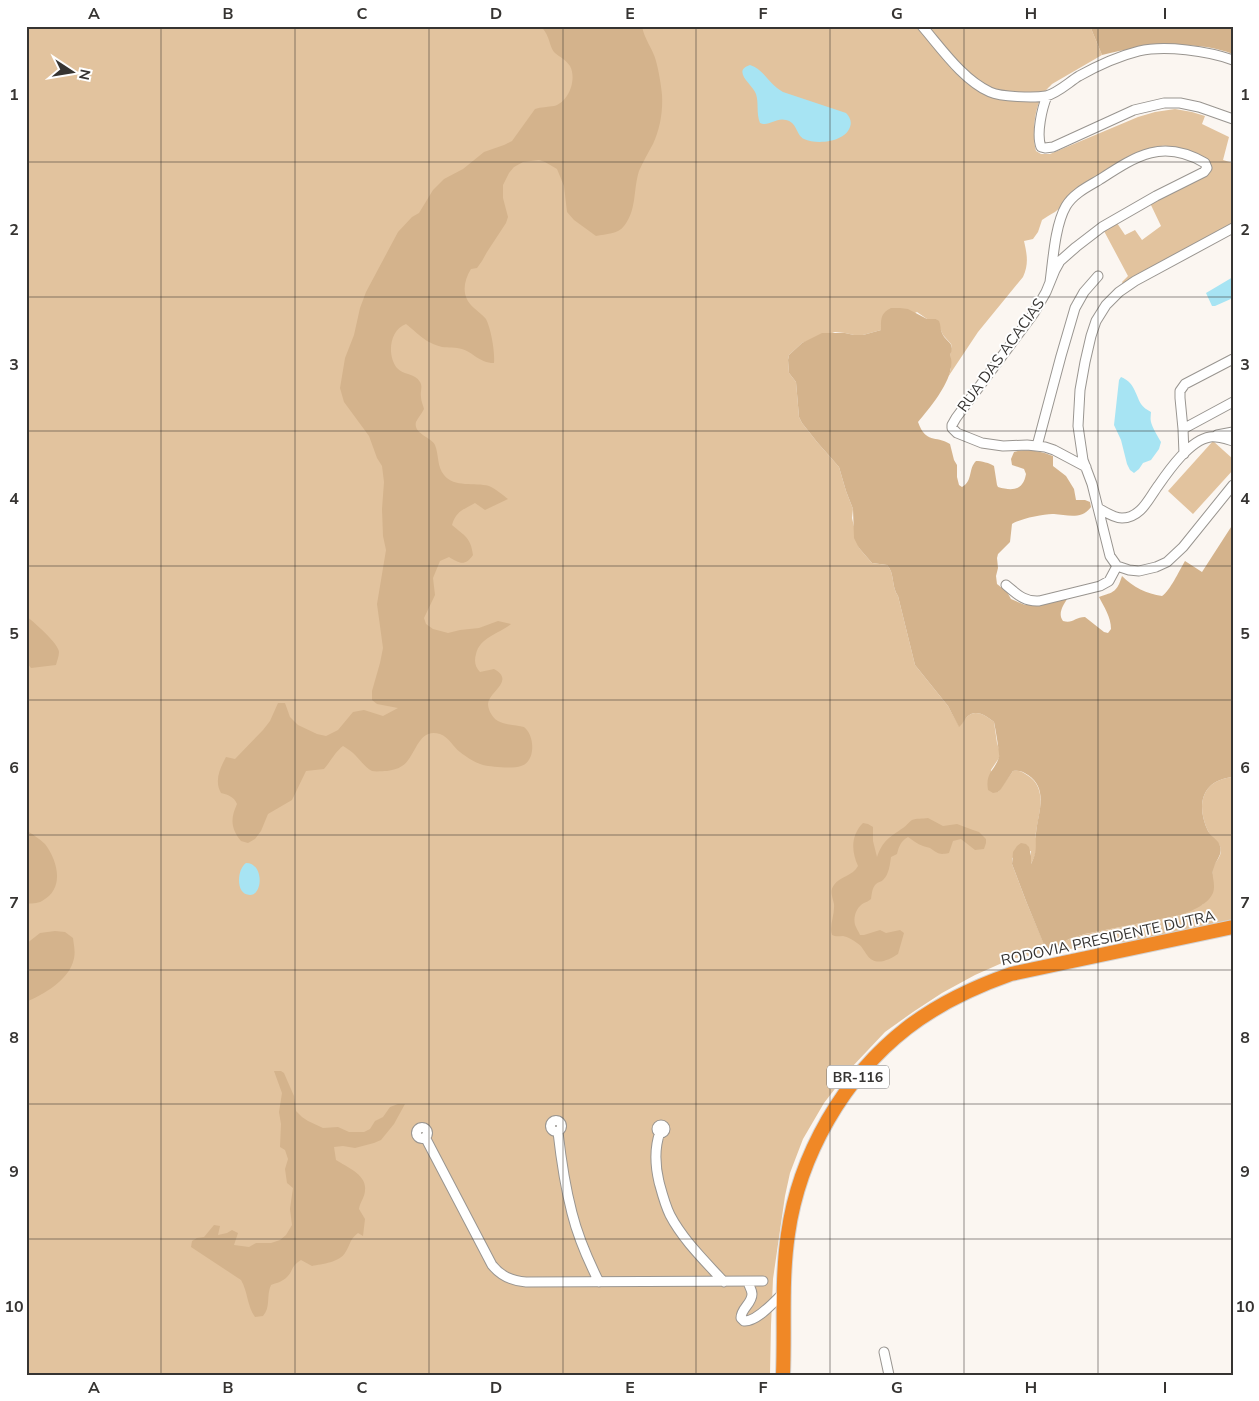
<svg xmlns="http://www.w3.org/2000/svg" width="1259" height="1401" viewBox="0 0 1259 1401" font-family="'Nunito Sans',sans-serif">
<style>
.green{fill:#e2c39e}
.forest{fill:#d4b38c}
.water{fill:#a7e4f3}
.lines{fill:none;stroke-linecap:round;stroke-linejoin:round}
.minor-casing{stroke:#999590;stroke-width:11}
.highway-casing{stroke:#d3d2d2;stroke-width:16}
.minor{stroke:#fff;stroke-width:9}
.highway{stroke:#f08826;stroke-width:14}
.grid{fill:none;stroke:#363432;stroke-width:1;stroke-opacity:0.55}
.labels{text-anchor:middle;stroke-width:4;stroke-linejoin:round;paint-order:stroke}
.shield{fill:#fff;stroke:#727170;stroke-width:1}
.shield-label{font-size:14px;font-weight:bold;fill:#363432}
.street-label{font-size:15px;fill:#363432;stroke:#fff}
.neatline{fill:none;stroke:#363432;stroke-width:2}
.grid-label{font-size:16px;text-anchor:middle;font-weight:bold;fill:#363432}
</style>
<rect width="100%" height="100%" fill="#fbf6f1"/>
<path class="green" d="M26 26H1090L1102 55 1052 84C1047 89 1042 94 1040 100 1034 113 1032 137 1036 151L1041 154H1050L1138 117 1155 112 1175 109 1192 112 1205 116 1202 124 1229 137 1223 160 1233 163V225L1124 286 1122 282 1128 276 1104 231 1117 223 1125 235 1135 230 1142 240 1161 226 1150 203 1205 175 1208 161C1203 155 1194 154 1187 151 1179 148 1170 145 1161 146 1134 149 1095 176 1073 193 1066 198 1062 207 1055 212 1050 215 1046 217 1042 220L1038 232 1033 239 1024 241C1027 254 1029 264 1023 277L978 332 948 377 951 369V364L950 355 952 347 951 344 943 335 936 319H927L917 312 881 330 863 335H854L845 333 835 332 802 343 789 355 788 360 789 373 796 382 799 417 802 423 817 442 839 467 846 491 853 509 852 518 859 548 872 563 887 565C895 573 891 586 898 596L915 665 948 706 959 726C963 723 963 720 967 717 975 708 987 716 994 722L997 743 1000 752 999 758 991 770 998 792 1013 771C1018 770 1022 771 1027 775 1048 788 1039 812 1036 832 1035 837 1037 842 1037 847 1036 854 1033 860 1030 866L1031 851 1012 858V864L1026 901 1047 951 1069 939 1085 934 1181 915 1203 904C1206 895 1210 885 1212 875 1213 872 1212 870 1213 867 1216 861 1221 857 1221 850 1220 841 1212 839 1208 831 1196 806 1201 780 1233 777V920L1194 931 1145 939 1047 952 1011 959 975 975 942 993 913 1012 885 1032 851 1068 824 1103 803 1139 790 1173 785 1196 773 1279 771 1325 770 1375H26Z
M1213 441 1233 459V470L1193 514 1168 491Z"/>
<path class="forest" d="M540 26H642C644 39 653 49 656 61 659 72 661 85 662 95 663 112 660 129 653 144 648 153 643 162 639 171 633 190 637 210 624 226 618 234 606 234 596 236L574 220 567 212 564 186 557 169 545 162 539 160 523 162 514 167 509 173 503 185V198L508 217 506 223 487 252 482 261 477 268 471 269C463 282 461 297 474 308 478 312 483 315 486 319 491 329 495 351 494 363 479 363 473 352 462 349 456 347 448 348 442 347 424 342 420 335 406 324 389 330 387 356 397 368 403 375 415 373 420 382 423 387 420 391 421 397 421 401 423 405 424 409 422 413 418 418 416 422 413 434 431 437 435 445 439 455 437 467 444 475 454 488 475 482 489 486 496 489 503 495 508 499L485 510 475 503C463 510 456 511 452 525 465 536 471 538 473 555 465 567 459 563 449 557L440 561 433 578 435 595 424 618 426 624 433 629 448 633 460 630 479 628 498 621 511 624C499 634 480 637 476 654 474 661 475 667 480 672L494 669C516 681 488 692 488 704 488 707 489 709 490 712 492 715 494 719 498 721 505 725 516 725 524 727 535 735 536 762 521 766 513 769 492 767 483 765 476 763 466 757 460 752 453 747 449 737 440 734 417 727 416 758 402 766 398 769 392 770 387 771 383 771 376 772 372 771 364 767 359 758 353 753 350 750 346 748 343 746 335 752 331 761 324 769L306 771 292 800 268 814 261 831 255 839 248 843 241 841C231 829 230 819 237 804 234 797 229 795 221 793 214 781 220 768 226 757L235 759 263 730 270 721 278 703H285L290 717 298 725 317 734 326 736 338 730 353 712 364 710 383 716 398 708 377 704 372 700V691L380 663 383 648 377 604 386 550 383 536 382 509 384 482 382 466 377 458 369 436 344 402 340 388 345 358 354 335 360 308 366 292 398 232 412 217 419 213 433 190 444 179 463 169 484 152 504 145 512 141 535 109C541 107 548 107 554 106 569 102 577 79 570 66 566 60 560 57 555 53 549 47 550 34 540 26Z
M1090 26H1233V54C1195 39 1140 45 1102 55Z
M891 308H900L908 309 927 319H936L939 321C941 325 940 329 942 333 946 343 956 342 950 355 958 375 930 408 918 422 926 444 935 435 950 444L954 460 957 465V477L959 485 962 487C973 481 968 469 976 461 981 461 990 463 994 466L997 485 998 487C1012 491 1023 491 1026 474L1024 469 1012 465 1011 459 1014 452C1025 448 1042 451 1053 456V466L1066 476 1074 489 1076 500H1085L1090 502 1091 507C1082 520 1067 515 1054 514 1047 513 1018 519 1012 524L1010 542 998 554 997 558 998 568 996 576 997 584 1007 592 1011 599 1025 605 1069 596C1064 604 1057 613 1063 621 1073 624 1075 617 1085 617L1104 632 1108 633 1111 629C1111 617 1104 607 1099 597 1114 592 1117 592 1122 576 1133 587 1147 594 1162 596 1170 591 1179 571 1185 561L1202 572 1233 524V777C1201 780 1196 806 1208 831 1211 837 1219 840 1220 846 1223 854 1216 860 1214 867 1211 874 1214 879 1214 886 1215 902 1194 910 1181 915L1085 934 1069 939 1047 952 1026 901 1012 864 1013 852 1017 846 1021 843 1026 844 1029 847 1031 856V864C1038 850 1035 847 1036 833 1038 813 1049 789 1028 775 1023 771 1018 770 1013 771L1001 789 998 792 993 793 988 790C985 772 995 771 999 757 1000 755 995 726 994 722 987 716 975 708 967 717 964 720 963 724 959 727L948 706 915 665 898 596C891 586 895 573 887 565L872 563 859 548 854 538 853 509 846 491 839 467 817 442 802 423 799 417 796 382 789 373 788 360 789 355 802 343 822 333H845L854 335H863L881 330C881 320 880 313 891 308Z
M26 616C34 622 59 644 59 652 59 656 57 661 56 665L31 668 26 662Z
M928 818 943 826 957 824 973 830 979 832 986 839V843L984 849 975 850 961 839 953 841 949 853C939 855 939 854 930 848 928 847 925 847 923 846 917 844 913 840 908 837 901 841 899 846 897 854L891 857C890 864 889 875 883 880 881 882 878 882 876 884 872 888 872 893 871 899 869 901 866 902 864 903 856 907 852 919 856 927 857 930 859 932 860 935H864L880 930 886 933 900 930 904 933 898 954C889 960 875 967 867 955 864 951 862 946 857 943 853 940 848 937 843 936 839 936 836 937 832 935 829 925 835 915 834 904 833 898 829 891 834 885 840 876 853 876 858 866 851 851 851 835 863 823L868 824 873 827V841L877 857C883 840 890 837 903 828 906 826 909 822 912 820 916 818 923 819 928 818Z
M26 830C32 834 40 839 45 844 58 861 65 889 42 901 37 904 31 903 26 904Z
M55 931 65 932 73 938C74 946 76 954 73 962 68 980 43 995 26 1002V944L40 933Z
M274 1071H281L284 1073 287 1080 294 1096 296 1111 302 1117 308 1121 323 1128 338 1127 349 1132H364L370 1129 375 1121 383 1117 390 1107 398 1104H405L394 1124 381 1140 374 1143 355 1148 343 1146 334 1147 336 1160C347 1167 367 1175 365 1190 365 1197 360 1202 359 1209L365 1219 363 1236 358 1233C349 1240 351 1244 345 1253 340 1262 322 1264 312 1266L301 1260C290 1267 294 1270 287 1277 282 1282 276 1283 271 1285 266 1296 271 1307 263 1316L255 1317C247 1306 248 1292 241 1280L191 1247 192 1241 197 1238 204 1237 214 1225 220 1226 218 1235 227 1233 232 1230 238 1233 234 1245 249 1247 256 1243H271L280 1240 286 1235 292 1225 290 1209 293 1188 287 1183 285 1169 288 1159 285 1150 280 1147 281 1124 279 1112 282 1093Z"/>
<path class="water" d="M750 65C765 70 768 84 783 92L846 113C850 117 852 122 850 127 845 142 817 145 804 139 796 135 797 122 786 120 776 117 769 127 760 123 756 113 759 103 756 94 753 85 731 71 750 65Z
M1233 277V298L1215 306H1212L1206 293Z
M1121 377C1134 382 1135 393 1141 404 1143 407 1147 410 1151 412 1151 415 1150 418 1151 422 1152 427 1158 437 1161 442L1159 449 1151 460 1143 463 1139 469 1134 473 1130 470 1127 464 1121 440 1114 425 1119 380Z
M246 863C264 863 263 895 250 895 235 895 237 869 246 863Z"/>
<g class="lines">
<g class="minor-casing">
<path id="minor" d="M922 26C941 48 963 80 990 92 1001 97 1034 98 1046 96 1058 93 1069 82 1079 76 1097 66 1119 56 1139 51 1165 45 1208 51 1233 60
M1047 96C1042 108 1036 134 1041 147L1045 148 1053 147 1134 110 1164 103H1180L1199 107 1233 119
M1233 228 1135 281 1119 292 1106 305 1096 321 1091 336 1085 362 1080 390 1078 426 1083 460 1092 484 1110 556 1117 566 1129 570 1139 571 1156 567 1167 562 1183 547 1233 485
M1050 282C1053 260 1055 225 1066 206 1073 194 1087 187 1099 180 1136 156 1162 138 1205 163L1207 168 1204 172 1156 196 1102 227 1076 247 1060 261 1055 270 1046 292 1034 313 956 418 952 425V428L957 433 982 443 1003 446 1027 445 1045 447 1054 450 1086 467
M1183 429 1233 402
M1217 435 1233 432
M1037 446 1061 356 1075 308 1084 292 1098 276
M1184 454 1183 429 1180 398V391L1185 384 1233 359
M1098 508C1105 512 1114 518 1122 518 1141 518 1149 498 1158 486 1169 470 1190 440 1210 437 1217 436 1226 439 1233 441
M1006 585C1017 594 1024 602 1039 601L1100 586 1109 581 1117 566
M550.5 1126a5.5 5.5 0 1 1 11 0a5.5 5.5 0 1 1-11 0Z
M657 1129a4 4 0 1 1 8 0a4 4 0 1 1-8 0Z
M416.5 1133a5.5 5.5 0 1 1 11 0a5.5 5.5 0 1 1-11 0Z
M558 1132C561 1159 565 1186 572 1213 578 1237 588 1260 599 1282
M660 1132C654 1149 655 1165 659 1182 662 1193 665 1205 670 1215 683 1240 705 1261 724 1282
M425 1137 492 1265C501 1276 511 1281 526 1282L763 1281
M748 1282C749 1286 752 1290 752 1294 752 1304 741 1308 741 1318L744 1321C757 1322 775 1301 784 1292
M884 1352 889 1375"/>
</g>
<g class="highway-casing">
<path id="highway" d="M783 1375C785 1328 781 1281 788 1234 799 1155 844 1077 907 1028 938 1004 974 987 1011 974L1233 927"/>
</g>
<use href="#minor" class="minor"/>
<use href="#highway" class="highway"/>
</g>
<path class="grid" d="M161 26V1375M295 26V1375M429 26V1375M563 26V1375M696 26V1375M830 26V1375M964 26V1375M1098 26V1375M26 162H1233M26 297H1233M26 431H1233M26 566H1233M26 700H1233M26 835H1233M26 970H1233M26 1104H1233M26 1239H1233"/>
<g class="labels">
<rect class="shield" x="827" y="1065.5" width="62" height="23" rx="4"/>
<g class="shield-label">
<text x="858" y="1082">BR-116</text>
</g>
<g class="street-label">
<text transform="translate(1001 355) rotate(-54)" y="5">RUA DAS ACACIAS</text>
<text transform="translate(1108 938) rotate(-12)" y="5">RODOVIA PRESIDENTE DUTRA</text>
</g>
</g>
<rect width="1259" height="1401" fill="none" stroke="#ffffff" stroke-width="55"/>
<g transform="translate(72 72) rotate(102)" stroke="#ffffff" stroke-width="4" paint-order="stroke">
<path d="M0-4L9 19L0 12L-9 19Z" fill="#363432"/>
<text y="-8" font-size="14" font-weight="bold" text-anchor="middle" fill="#363432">N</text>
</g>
<rect x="28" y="28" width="1204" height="1346" class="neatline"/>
<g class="grid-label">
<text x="94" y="19">A</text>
<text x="228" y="19">B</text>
<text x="362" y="19">C</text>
<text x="496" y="19">D</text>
<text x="630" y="19">E</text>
<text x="763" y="19">F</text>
<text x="897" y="19">G</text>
<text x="1031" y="19">H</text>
<text x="1165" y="19">I</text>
<text x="14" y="100">1</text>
<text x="1245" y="100">1</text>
<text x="14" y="235">2</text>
<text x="1245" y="235">2</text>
<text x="14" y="370">3</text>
<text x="1245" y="370">3</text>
<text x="14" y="504">4</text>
<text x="1245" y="504">4</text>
<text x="14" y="639">5</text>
<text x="1245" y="639">5</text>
<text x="14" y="773">6</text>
<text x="1245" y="773">6</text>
<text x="14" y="908">7</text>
<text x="1245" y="908">7</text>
<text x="14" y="1043">8</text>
<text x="1245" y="1043">8</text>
<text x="14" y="1177">9</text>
<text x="1245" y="1177">9</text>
<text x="14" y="1312">10</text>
<text x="1245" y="1312">10</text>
<text x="94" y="1393">A</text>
<text x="228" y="1393">B</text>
<text x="362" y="1393">C</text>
<text x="496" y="1393">D</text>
<text x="630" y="1393">E</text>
<text x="763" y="1393">F</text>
<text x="897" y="1393">G</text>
<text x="1031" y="1393">H</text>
<text x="1165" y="1393">I</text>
</g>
</svg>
